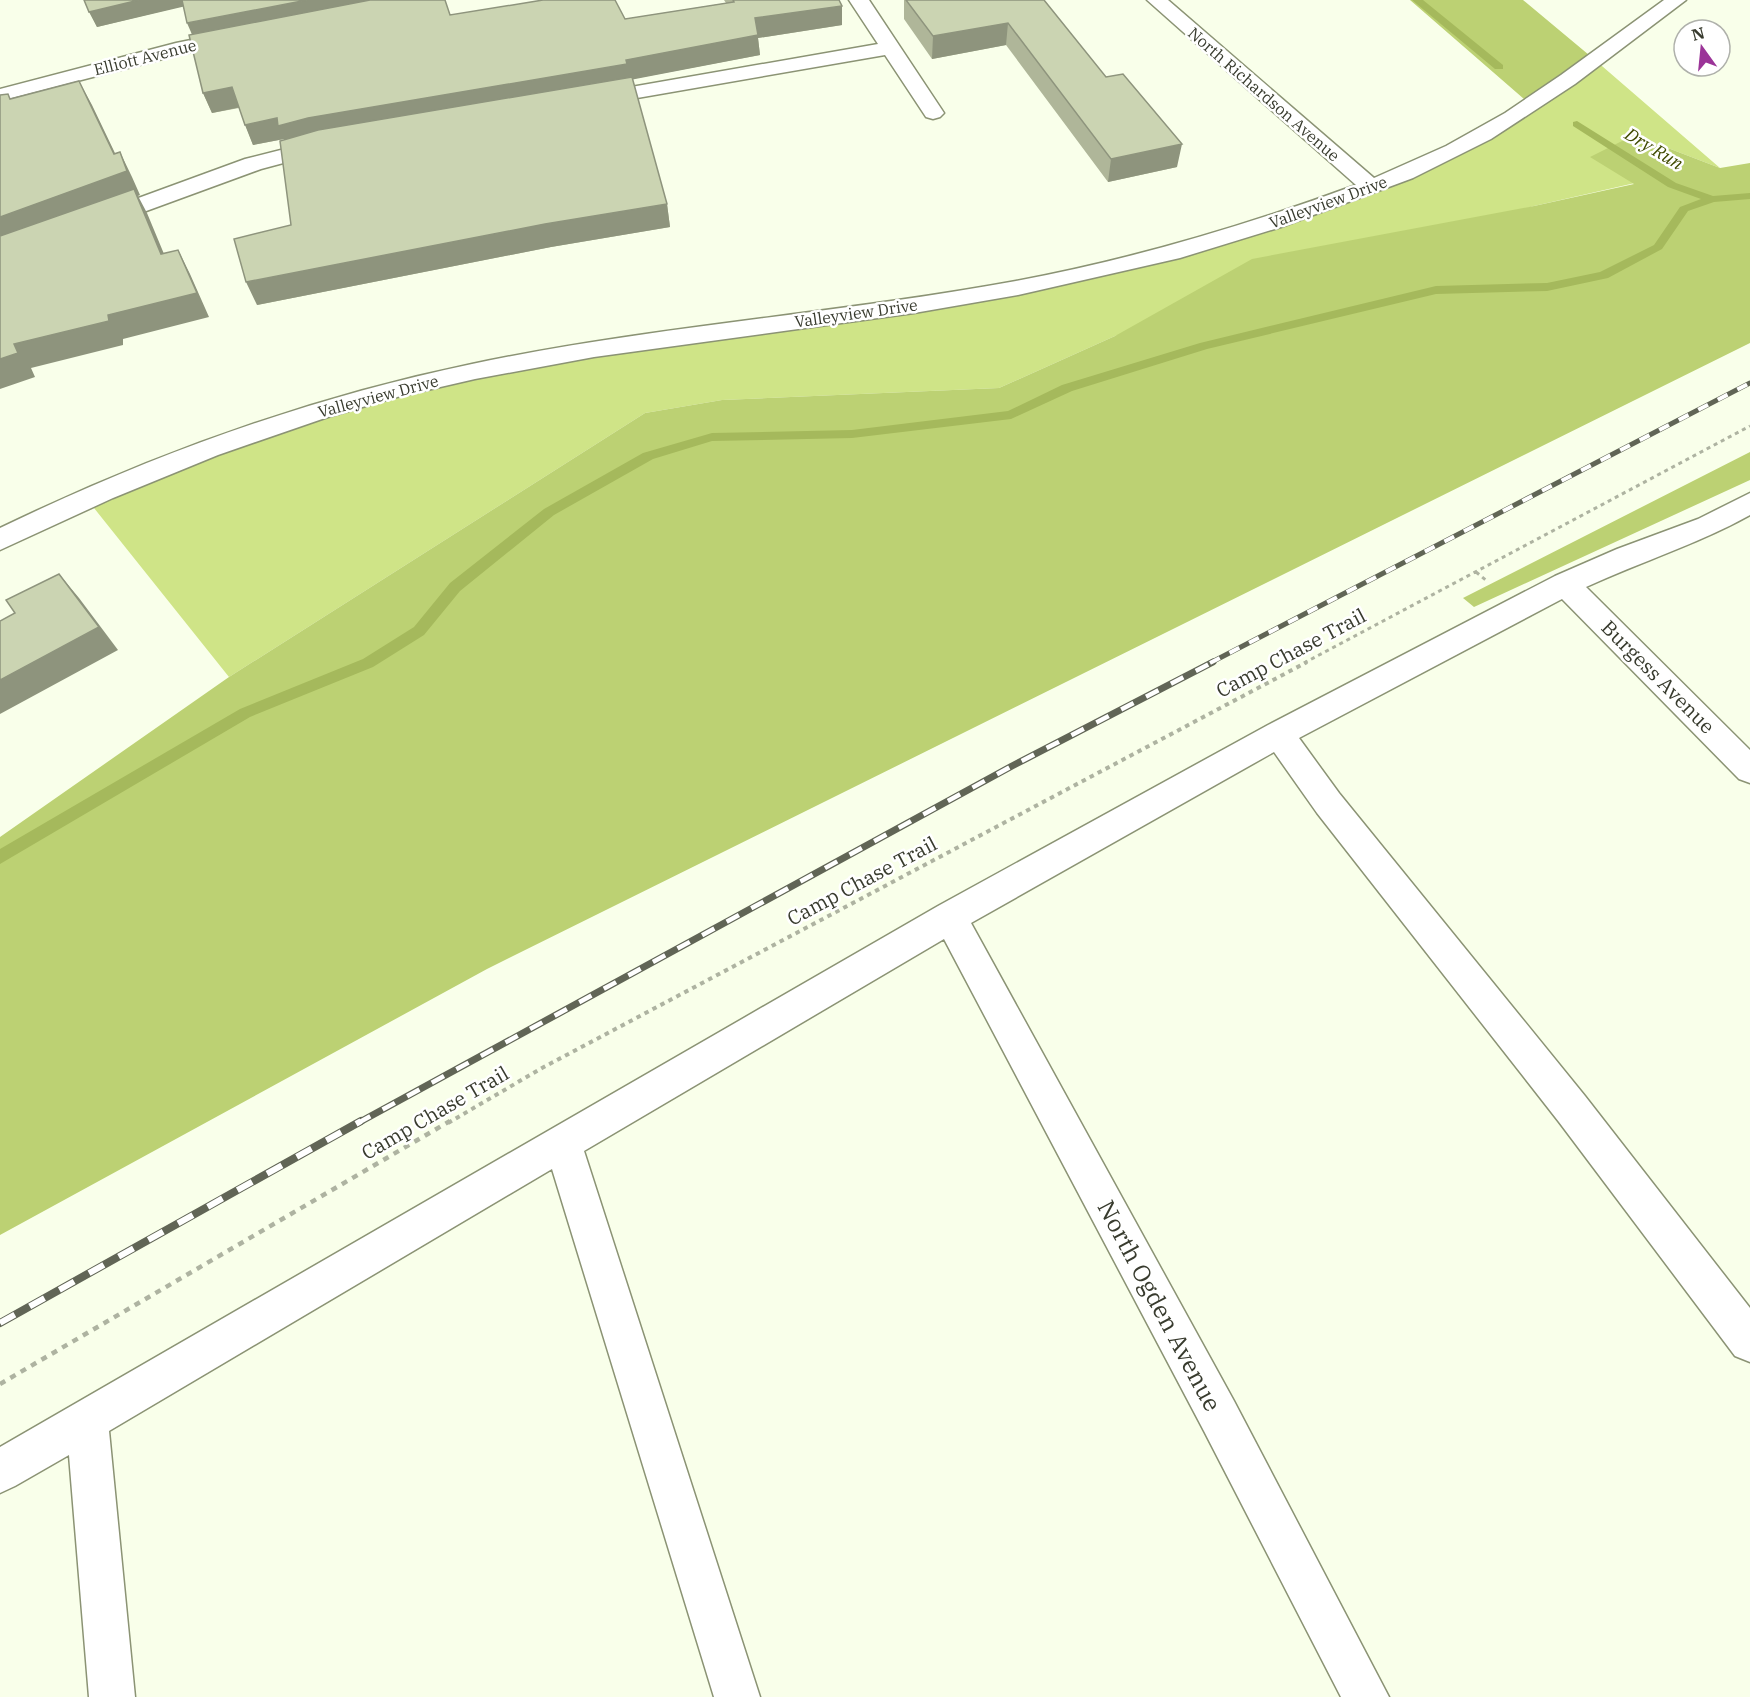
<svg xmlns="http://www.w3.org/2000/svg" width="1750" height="1697" viewBox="0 0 1750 1697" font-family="'IBM Plex Serif',serif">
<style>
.green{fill:#cfe487}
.forest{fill:#bcd173}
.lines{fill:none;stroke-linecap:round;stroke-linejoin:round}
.stream{fill:#a5b95c;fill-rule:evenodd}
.minor-casing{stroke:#8b9374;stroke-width:3}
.path-far2{stroke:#aeb3a1;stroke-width:3;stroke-dasharray:4 4;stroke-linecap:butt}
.path-far1{stroke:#aeb3a1;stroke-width:4;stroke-dasharray:4.5 4.5;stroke-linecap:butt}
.path{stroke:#aeb3a1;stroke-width:4.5;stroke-dasharray:6 6;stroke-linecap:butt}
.minor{fill:#fff;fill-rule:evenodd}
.rail-far2-casing{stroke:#616556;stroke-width:5}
.rail-far1-casing{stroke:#616556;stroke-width:7}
.rail-casing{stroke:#616556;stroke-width:8}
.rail-far2{stroke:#fff;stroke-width:4;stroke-dasharray:11;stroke-linecap:butt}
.rail-far1{stroke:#fff;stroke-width:4.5;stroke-dasharray:14;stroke-linecap:butt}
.rail{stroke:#fff;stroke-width:6;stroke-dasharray:17;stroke-linecap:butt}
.wall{fill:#afb699}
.shaded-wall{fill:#8e947d}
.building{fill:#cbd4b2;stroke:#8e947d;stroke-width:1.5}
.labels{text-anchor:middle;stroke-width:5;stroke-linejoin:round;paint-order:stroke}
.far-street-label{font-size:16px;fill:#383b2e;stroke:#fff}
.far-water-label{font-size:18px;font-style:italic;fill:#404b02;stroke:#fff}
.street-label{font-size:20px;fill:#383b2e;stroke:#fff}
.near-street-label{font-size:24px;fill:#383b2e;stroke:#fff}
</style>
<rect width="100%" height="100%" fill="#f9ffea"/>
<path class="green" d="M1595 60 1720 168 1634 135 1635 183 1534 206 1115 336 999 388 722 400 645 413 229 677 86 498 432 381 916 305 1206 243 1452 152Z"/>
<path class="forest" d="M1410 0H1523L1595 60 1531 105Z
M1634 135 1720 168 1750 163V343L487 969 0 1235V837L229 677 645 413 722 400 999 388 1115 336 1252 259 1534 206 1634 184 1590 157Z
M1750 452V480L1474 607 1463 598Z"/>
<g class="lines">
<path class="stream" d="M1412 0H1423L1503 65V69H1495Z
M1577 121 1676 183 1713 196 1750 193V199L1714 202 1688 211 1662 249 1608 278 1547 291 1436 294 1207 349 1072 391 1011 419 852 438 712 441 653 459 554 515 460 591 424 635 373 667 250 717 0 864V849L240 709 363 659 414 627 450 583 544 509 643 453 712 433 852 430 1008 411 1062 385 1200 343 1436 286 1547 283 1600 272 1654 245 1680 207 1701 199 1668 187 1573 126V122Z"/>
<g class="minor-casing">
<path id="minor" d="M849 0H869L944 113 940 117 933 119 926 117 885 55 591 106 584 104 581 100 584 96 591 94 878 44Z
M1147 0H1168L1374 178 1446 146 1505 113 1561 75 1664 0H1686L1575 84 1491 139 1413 178 1281 227 1180 258 1018 295 914 313 594 357 475 379 397 397 328 417 218 455 113 498 0 550V528C151 455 308 398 472 364 652 326 836 314 1016 281 1133 259 1245 226 1356 185Z
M235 31 242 33 245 37 242 41 178 55 0 101V89L176 43Z
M324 139 332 140 335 145 332 150 261 169 108 225 100 227 92 225 89 220 92 215 245 159Z
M1750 493V515C1698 544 1640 562 1586 587L1750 750V783L1739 779 1562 599 1299 738 1339 793 1585 1096 1750 1308V1362L1735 1356 1559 1122 1317 813 1274 752 971 923 1234 1401 1389 1697H1341L1204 1431 944 939 584 1151 760 1697H714L552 1169 109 1431 135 1697H89L69 1455 15 1486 0 1493V1447L938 906 1268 725 1555 576 1617 549 1698 519Z"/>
</g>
<path class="path-far2" d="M1476 572 1487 581
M1304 663 1750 426"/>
<path class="path-far1" d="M448 1123 542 1068 1307 662"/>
<path class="path" d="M0 1384 450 1121"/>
<use href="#minor" class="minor"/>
<g class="rail-far2-casing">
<path id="rail-far2" d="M1210 663 1750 383"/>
</g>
<g class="rail-far1-casing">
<path id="rail-far1" d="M358 1123 1012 766 1213 662"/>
</g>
<g class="rail-casing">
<path id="rail" d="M0 1323 361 1121"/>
</g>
<use href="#rail-far2" class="rail-far2"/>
<use href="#rail-far1" class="rail-far1"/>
<use href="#rail" class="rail"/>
</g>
<path class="wall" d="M84 0 450 15 625 19 726 3 724 0H839L842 25 758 38 760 55 632 79 667 204 670 227 551 247 257 305 291 225 284 139 253 145 239 108 212 113 203 93 192 34 183 6 97 27Z
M904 0H1044L1177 167 1108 182 1006 45 932 59 904 19Z"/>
<path class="shaded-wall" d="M139 0H184L186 6 97 27 89 12Z
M307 0H389L194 39 187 23Z
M842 6V25L758 38 760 55 286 146 284 139 253 145 245 125 277 118 626 60 755 18Z
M1008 23 1006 45 932 59 933 36Z
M79 81 92 105 124 172 120 152 132 177 140 195 138 196 147 213 174 278 0 247V217Z
M232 87 241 107 212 113 203 93Z
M1182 144 1177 167 1108 182 1111 159Z
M667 204 670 227 551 247 257 305 246 282 545 224Z
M178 250 190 274 209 317 123 339V345L31 368 35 377 0 389V359L14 344 108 315Z
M59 574 79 598 118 650 0 714V680Z"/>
<path class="building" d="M84 0H139L89 12Z
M182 0H307L187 23Z
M370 0H445L450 15 543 0H615L625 19 734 2 733 0H839L842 6 755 18 758 35 626 60 627 64 308 118 278 126 277 118 245 125 232 87 203 93 189 35Z
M906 0H1044L1106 77 1123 74 1182 144 1111 159 1008 23 933 36Z
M632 77 667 204 545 224 246 282 234 239 291 225 280 141 318 130Z
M79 81 114 154 120 152 127 171 0 217V95L8 94 10 99Z
M134 189 161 254 178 250 197 293 108 315 109 321 14 344 18 353 0 359V236Z
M59 574 99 627 0 680V621L15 613 6 600Z"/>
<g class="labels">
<g class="far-street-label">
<text transform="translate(145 57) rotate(-14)" y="6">Elliott Avenue</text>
<text transform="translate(1264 94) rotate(41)" y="6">North Richardson Avenue</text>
<text transform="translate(1328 202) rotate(-20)" y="6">Valleyview Drive</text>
<text transform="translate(856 313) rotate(-8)" y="6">Valleyview Drive</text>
<text transform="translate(378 396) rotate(-15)" y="6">Valleyview Drive</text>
</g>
<g class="far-water-label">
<text transform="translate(1654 149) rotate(31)" y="6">Dry Run</text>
</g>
<g class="street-label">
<text transform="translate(1291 653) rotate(-28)" y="7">Camp Chase Trail</text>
<text transform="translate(1658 677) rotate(45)" y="7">Burgess Avenue</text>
<text transform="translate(862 881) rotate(-28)" y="7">Camp Chase Trail</text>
<text transform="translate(435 1113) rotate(-30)" y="7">Camp Chase Trail</text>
</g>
<g class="near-street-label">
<text transform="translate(1159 1306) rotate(62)" y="8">North Ogden Avenue</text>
</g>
</g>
<g transform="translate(1702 48) rotate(345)"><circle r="28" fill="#ffffff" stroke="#afb1ab" stroke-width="1.5"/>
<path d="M0-4.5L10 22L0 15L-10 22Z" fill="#9b3498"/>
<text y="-9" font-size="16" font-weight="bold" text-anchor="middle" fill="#383b2e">N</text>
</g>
</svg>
